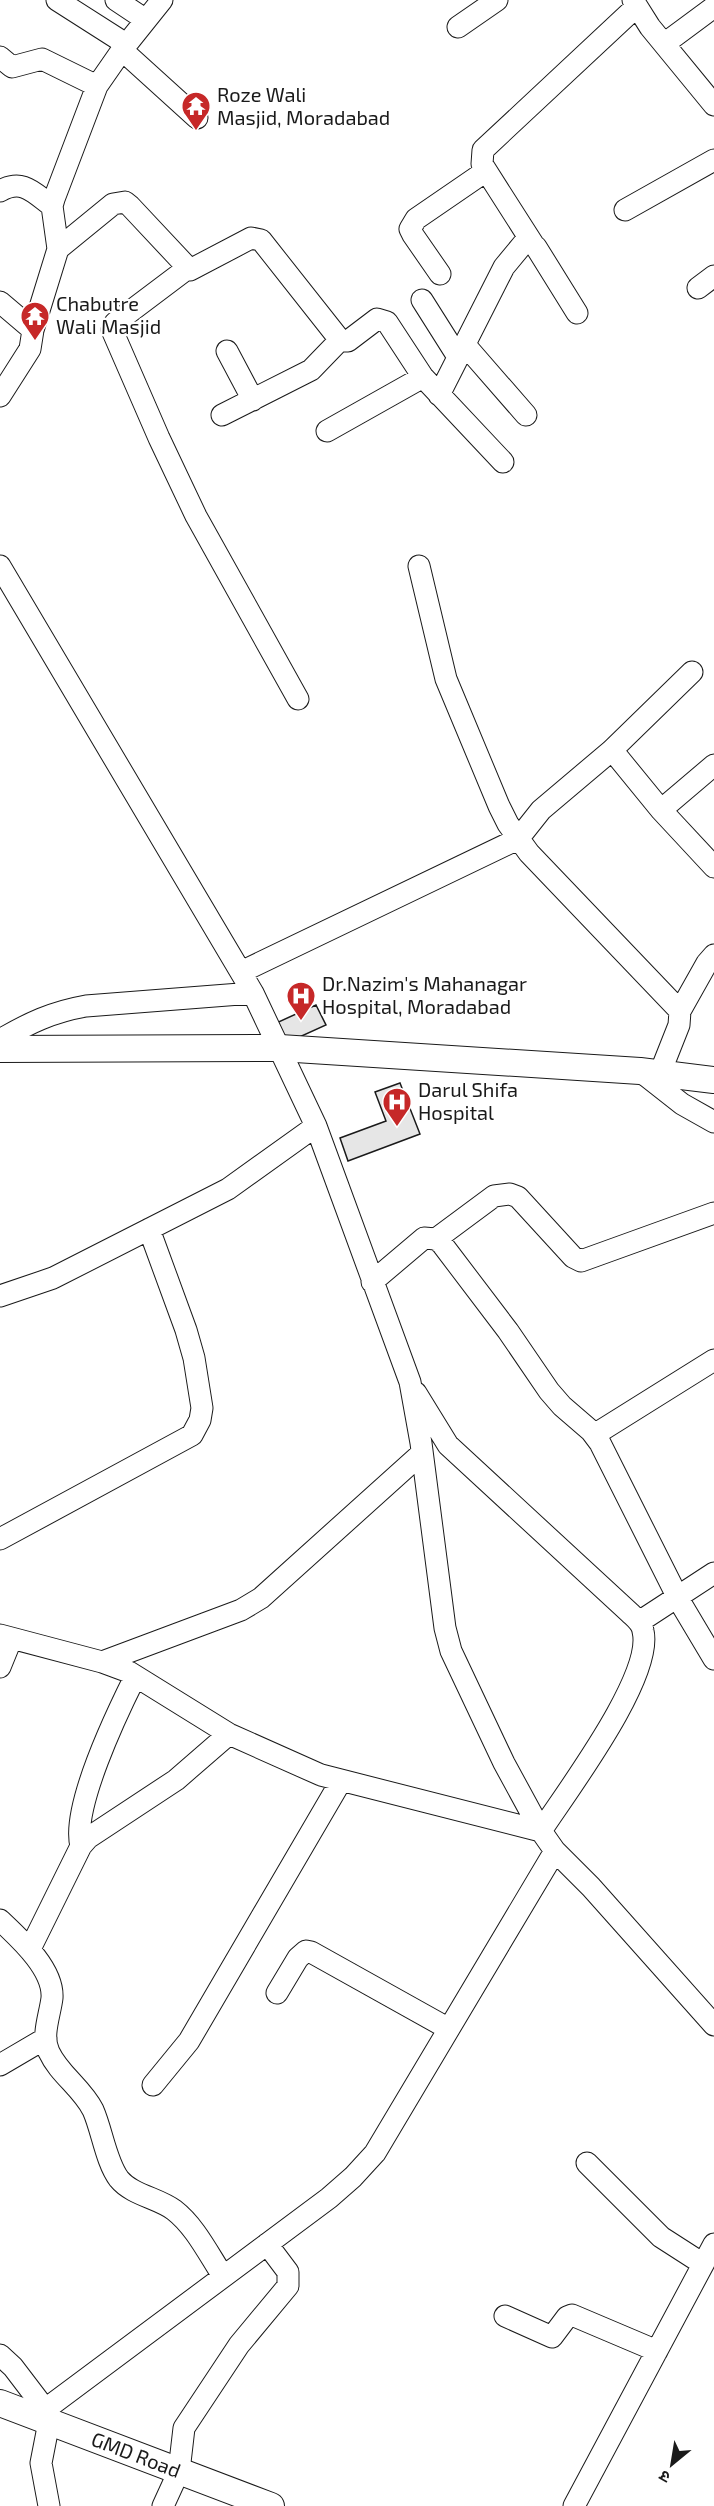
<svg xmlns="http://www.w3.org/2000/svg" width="714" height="2506" viewBox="0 0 714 2506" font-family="'Exo 2','Noto Sans Devanagari',sans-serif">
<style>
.building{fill:#e6e6e6;stroke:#1a1a1a;stroke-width:1.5}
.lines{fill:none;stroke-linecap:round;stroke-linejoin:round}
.minor-casing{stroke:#1a1a1a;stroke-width:23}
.major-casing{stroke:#1a1a1a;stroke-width:28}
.minor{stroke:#fff;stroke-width:21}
.major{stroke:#fff;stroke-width:26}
.labels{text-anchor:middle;stroke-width:4.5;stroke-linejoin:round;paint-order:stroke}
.poi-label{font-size:20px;fill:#1a1a1a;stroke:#fff;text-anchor:start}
.street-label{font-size:20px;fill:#1a1a1a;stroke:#fff}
</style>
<rect width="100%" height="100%" fill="#fff"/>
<path class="building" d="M316 1005 326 1025 284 1044 274 1024Z
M400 1083 420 1134 348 1161 340 1138 386 1121 375 1092Z"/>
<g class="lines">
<g class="minor-casing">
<path id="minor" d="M57 0 126 44
M116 0 146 20
M633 0 650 27 714 105
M458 27 497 0
M664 44 714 7
M122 50 197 118
M0 57 12 67 42 59 97 86
M0 191C23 178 34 193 52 206
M625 210 714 160
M533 244 482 164 483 150 636 7
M58 249 113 204 125 202 130 206 190 270 251 238 261 240 340 340 348 341 377 319 387 322 423 377 503 462
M188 268 115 323 112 330 159 438 196 516 298 699
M440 274 413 235 410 229 416 219 486 171
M698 288 714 276
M422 300 458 357
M0 302 33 330
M465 345 526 415
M227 351 253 400
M439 395 504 267 523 244 528 242 536 247 577 313
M0 396 30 349 33 330 58 249 52 206 54 199 97 86 122 50 162 0
M222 415 311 370 340 340
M327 431 423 377
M0 566 253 993 316 1126 410 1382 421 1443 445 1628 451 1651 504 1763 541 1831 555 1851 591 1887 714 2025
M419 566 446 679 499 806 508 824 529 853 680 1011 679 1025 660 1073
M612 750 661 810 714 867
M661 810 714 765
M241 972 518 839 541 810 612 750 692 672
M680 1011 707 963 714 955
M0 1040C29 1023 52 1012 86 1006L253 993
M640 1071 682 1104 714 1122
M436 1239 494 1196 510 1194 518 1197 573 1257 581 1261 714 1213
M372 1282 424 1238 436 1239 442 1244 508 1331 549 1391 562 1406 591 1431 600 1443 680 1602 714 1659
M0 1296 53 1278 228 1189 316 1126
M594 1435 714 1360
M0 1539 192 1435 200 1420 202 1408 194 1358 186 1330 149 1229
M639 1622 714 1573
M0 1635 102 1662 129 1672 229 1734 321 1775 541 1831C567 1791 654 1676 643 1631 642 1623 635 1618 630 1613L448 1445 416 1393
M102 1662 241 1610 261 1598 422 1453
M0 1667 11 1640
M81 1846C71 1809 117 1713 135 1677
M0 1920C19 1938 54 1969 52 1998 50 2015 41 2036 49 2052 59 2074 82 2088 93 2110 102 2130 106 2162 119 2179 132 2195 158 2198 174 2210 195 2226 209 2255 223 2276
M30 1949 81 1846 88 1838 176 1780 229 1734
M277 1993 298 1958 306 1951 311 1952 449 2029
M0 2065 46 2038
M153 2085 189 2041 341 1781
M587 2163 661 2237 703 2264
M505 2316 552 2337 567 2317 572 2315 657 2351
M0 2355 13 2367 45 2409
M35 2417 329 2198 353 2177 375 2153 555 1851
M49 2506 41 2463 49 2422
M163 2506 179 2471 184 2428 239 2345 288 2286V2272L267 2244
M574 2506 714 2244"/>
</g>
<g class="major-casing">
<path id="major" d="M0 1049 280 1048 640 1071 714 1080
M0 2403 271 2506"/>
</g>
<use href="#minor" class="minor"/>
<use href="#major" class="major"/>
</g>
<defs>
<g id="temple-pin" transform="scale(1.5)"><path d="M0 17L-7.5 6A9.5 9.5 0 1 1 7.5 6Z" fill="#c62828" stroke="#fff"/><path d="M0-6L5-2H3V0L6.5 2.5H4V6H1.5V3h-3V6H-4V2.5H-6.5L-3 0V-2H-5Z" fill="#fff"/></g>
<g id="hospital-pin" transform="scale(1.5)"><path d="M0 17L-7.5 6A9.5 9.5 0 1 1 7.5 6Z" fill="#c62828" stroke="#fff"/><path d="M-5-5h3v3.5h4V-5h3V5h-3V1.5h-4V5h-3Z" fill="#fff"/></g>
</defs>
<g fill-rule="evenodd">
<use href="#temple-pin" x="196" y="106"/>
<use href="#temple-pin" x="35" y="316"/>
<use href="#hospital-pin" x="301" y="996"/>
<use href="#hospital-pin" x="397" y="1102"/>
</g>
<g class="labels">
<g class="poi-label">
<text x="217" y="102">Roze Wali<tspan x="217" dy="23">Masjid, Moradabad</tspan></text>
<text x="56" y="311">Chabutre<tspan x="56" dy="23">Wali Masjid</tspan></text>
<text x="322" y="991">Dr.Nazim's Mahanagar<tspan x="322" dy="23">Hospital, Moradabad</tspan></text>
<text x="418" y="1097">Darul Shifa<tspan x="418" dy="23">Hospital</tspan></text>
</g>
<g class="street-label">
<text transform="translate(136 2455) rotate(21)" y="7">GMD Road</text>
</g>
</g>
<g transform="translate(672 2464) rotate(210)" stroke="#ffffff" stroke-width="4.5" paint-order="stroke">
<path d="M0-4.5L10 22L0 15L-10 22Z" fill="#1a1a1a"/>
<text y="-9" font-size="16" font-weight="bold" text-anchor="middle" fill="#1a1a1a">उ</text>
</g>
</svg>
